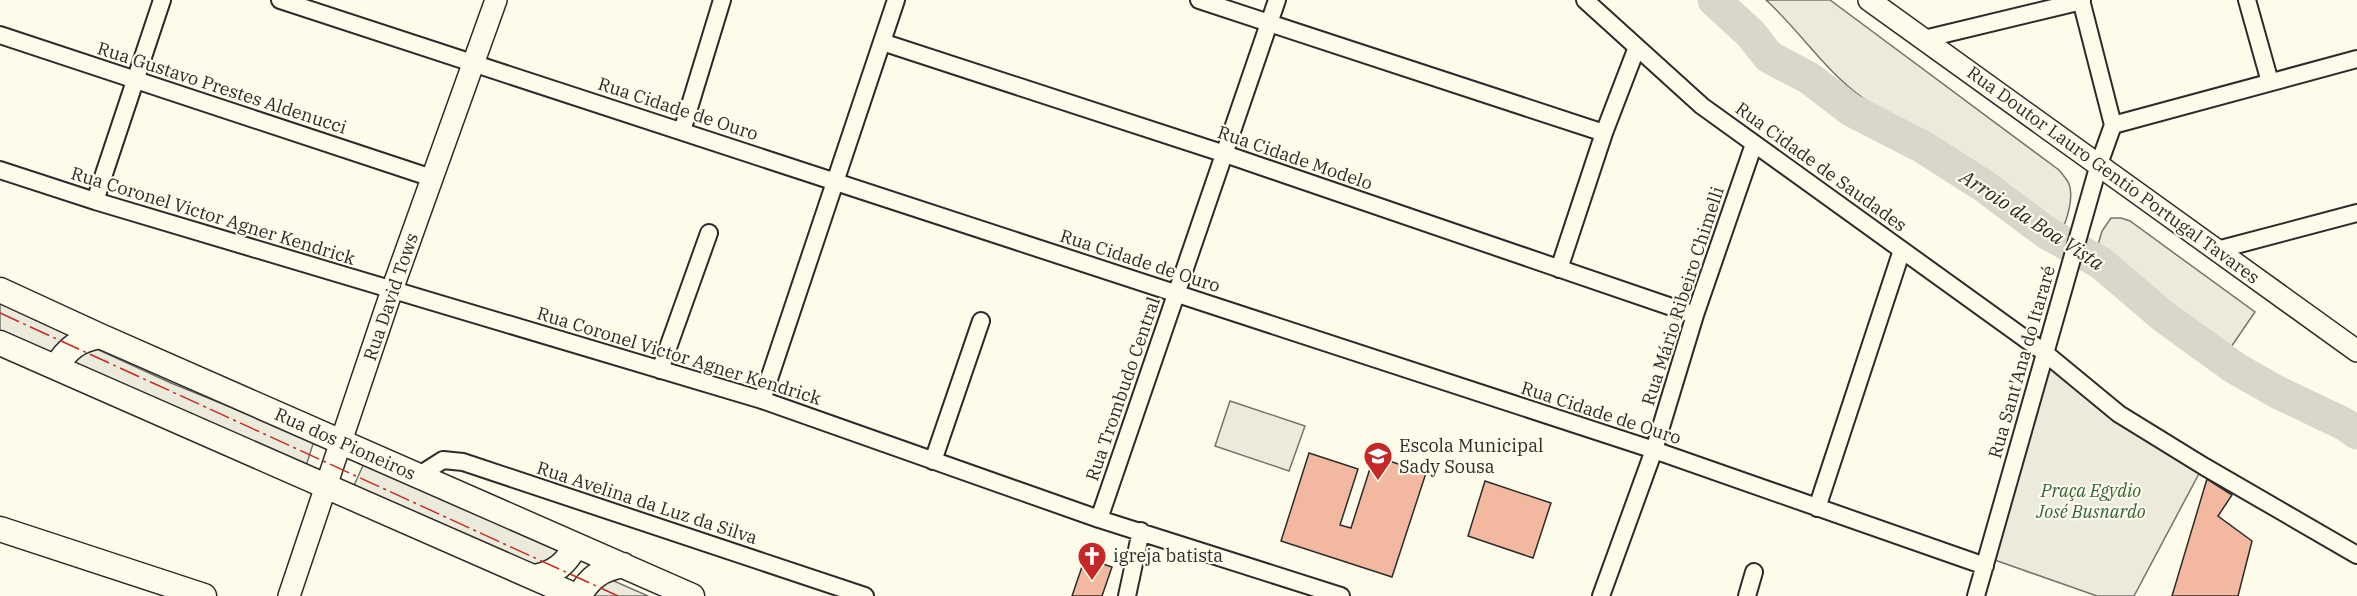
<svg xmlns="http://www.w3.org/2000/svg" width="2357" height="596" viewBox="0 0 2357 596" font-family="'IBM Plex Serif',serif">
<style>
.green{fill:#ecebdb;stroke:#74746e;stroke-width:1.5}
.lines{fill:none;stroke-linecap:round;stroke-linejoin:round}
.river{stroke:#d8d7c9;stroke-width:33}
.building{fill:#f2b8a0;stroke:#2b2b2b;stroke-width:1.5}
.minor-casing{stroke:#2b2b2b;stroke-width:20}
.tertiary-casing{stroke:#2b2b2b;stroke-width:24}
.secondary-casing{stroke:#2b2b2b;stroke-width:27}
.minor{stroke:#fdfbea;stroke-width:16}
.tertiary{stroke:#fdfbea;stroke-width:21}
.secondary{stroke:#fdfbea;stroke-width:24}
.power{stroke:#c62828;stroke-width:1.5;stroke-dasharray:21 4.5 3 4.5;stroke-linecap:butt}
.labels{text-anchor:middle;stroke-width:4.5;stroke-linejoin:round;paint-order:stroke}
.street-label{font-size:18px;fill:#2b2b2b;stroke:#fdfbea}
.poi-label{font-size:18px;fill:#2b2b2b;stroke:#fdfbea;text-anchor:start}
.park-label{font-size:18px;font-style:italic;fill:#34623c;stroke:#fdfbea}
.water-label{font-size:20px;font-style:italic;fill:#2b2b2b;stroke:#fdfbea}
</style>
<rect width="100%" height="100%" fill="#fdfbea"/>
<path class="green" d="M1766 0H1830L2059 170C2062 174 2066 178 2068 182 2075 195 2067 220 2061 232 2008 171 1928 142 1863 98 1826 72 1800 31 1766 0Z
M2111 218H2121L2130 221 2255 312 2231 347C2199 333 2180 316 2154 294 2135 279 2116 267 2095 255L2102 231Z
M0 299 73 333 52 357 0 333Z
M90 346 171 383 314 441 305 469 68 362Z
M2046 356 2202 468 2134 596H2097L1989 558Z
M1230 401 1305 426 1289 471 1215 446Z
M366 459 562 549 544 569 351 492Z
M605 580 614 581 648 596H593Z"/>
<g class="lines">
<path class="river" d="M1714 0 1751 34 1769 57 1809 78 1851 110 1923 147 1984 186 2047 233 2101 263 2163 316 2235 368 2277 392 2344 424 2357 433"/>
</g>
<path class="building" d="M1309 453 1358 469 1340 525 1351 528 1374 456 1426 473 1392 577 1281 541Z
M2207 479 2232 495 2218 516 2252 541 2238 596H2172Z
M1485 481 1551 503 1533 558 1468 536Z
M1085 558 1112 567 1102 596H1072Z"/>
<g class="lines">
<g class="minor-casing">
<path id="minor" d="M280 0 1654 450 1985 566
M1199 0 1604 133
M1585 0 1702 106 2045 353 2119 414 2205 467 2357 555
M2247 0 2270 82
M0 35 432 178
M1924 39 2082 1
M882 42 1225 154 1695 315
M2113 125 2357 59
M682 131 722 0
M0 170 95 201 762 400 1099 519 1341 596
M95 201 162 0
M2217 250 2357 213
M1559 269 1604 133 1637 47
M660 370 709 233
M762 400 896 0
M933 461 981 321
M418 476 443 460 463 462 865 596
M1817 508 1902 250
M1099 519 1277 0
M1127 596 1141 531
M1601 596 1654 450 1695 315 1754 144
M1747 596 1754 572
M1976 596 2099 164 2113 125 2081 0"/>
</g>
<g class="tertiary-casing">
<path id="tertiary" d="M1869 0 2357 351
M289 596 392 290 496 0"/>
</g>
<g class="secondary-casing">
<path id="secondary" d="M0 290 100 336 692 596
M0 343 576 596
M56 367C67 349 78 340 100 336
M0 529 204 596
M534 577C555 573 566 564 576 545
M579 596C590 577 602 569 623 565"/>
</g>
<use href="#minor" class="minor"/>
<use href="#tertiary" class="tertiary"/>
<use href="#secondary" class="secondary"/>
<path class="power" d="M0 313 618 596"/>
</g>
<defs>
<g id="school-pin" transform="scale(1.5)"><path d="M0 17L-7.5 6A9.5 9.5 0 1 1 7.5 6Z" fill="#c62828" stroke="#fdfbea"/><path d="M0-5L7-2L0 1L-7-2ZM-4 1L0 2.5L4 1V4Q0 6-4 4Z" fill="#fff"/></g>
<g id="church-pin" transform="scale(1.5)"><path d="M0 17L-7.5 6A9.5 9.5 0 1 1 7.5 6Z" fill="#c62828" stroke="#fdfbea"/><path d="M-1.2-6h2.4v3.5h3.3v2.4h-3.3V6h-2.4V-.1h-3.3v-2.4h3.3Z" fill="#fff"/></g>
</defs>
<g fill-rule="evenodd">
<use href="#school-pin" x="1378" y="456"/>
<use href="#church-pin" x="1092" y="556"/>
</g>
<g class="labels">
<g class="street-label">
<text transform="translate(222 88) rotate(18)" y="6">Rua Gustavo Prestes Aldenucci</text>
<text transform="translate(678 109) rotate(18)" y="6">Rua Cidade de Ouro</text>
<text transform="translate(1295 158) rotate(19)" y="6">Rua Cidade Modelo</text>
<text transform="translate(1821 167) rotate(36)" y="6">Rua Cidade de Saudades</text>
<text transform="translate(2113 175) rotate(36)" y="6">Rua Doutor Lauro Gentio Portugal Tavares</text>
<text transform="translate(213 216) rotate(17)" y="6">Rua Coronel Victor Agner Kendrick</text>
<text transform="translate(1140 261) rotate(18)" y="6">Rua Cidade de Ouro</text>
<text transform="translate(1683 296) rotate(-72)" y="6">Rua Mário Ribeiro Chimelli</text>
<text transform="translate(391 297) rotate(-71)" y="6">Rua David Tows</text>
<text transform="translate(679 356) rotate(17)" y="6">Rua Coronel Victor Agner Kendrick</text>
<text transform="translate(2022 362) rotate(-74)" y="6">Rua Sant'Ana do Itararé</text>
<text transform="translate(1123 389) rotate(-71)" y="6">Rua Trombudo Central</text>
<text transform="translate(1601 413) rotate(18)" y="6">Rua Cidade de Ouro</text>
<text transform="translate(345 444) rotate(24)" y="6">Rua dos Pioneiros</text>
<text transform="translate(647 503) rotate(18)" y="6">Rua Avelina da Luz da Silva</text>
</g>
<g class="poi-label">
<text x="1399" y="452">Escola Municipal<tspan x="1399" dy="21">Sady Sousa</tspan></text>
<text x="1113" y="562">igreja batista</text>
</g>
<g class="park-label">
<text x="2091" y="497">Praça Egydio<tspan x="2091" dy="21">José Busnardo</tspan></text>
</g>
<g class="water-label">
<text transform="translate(2032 220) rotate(33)" y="7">Arroio da Boa Vista</text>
</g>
</g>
</svg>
